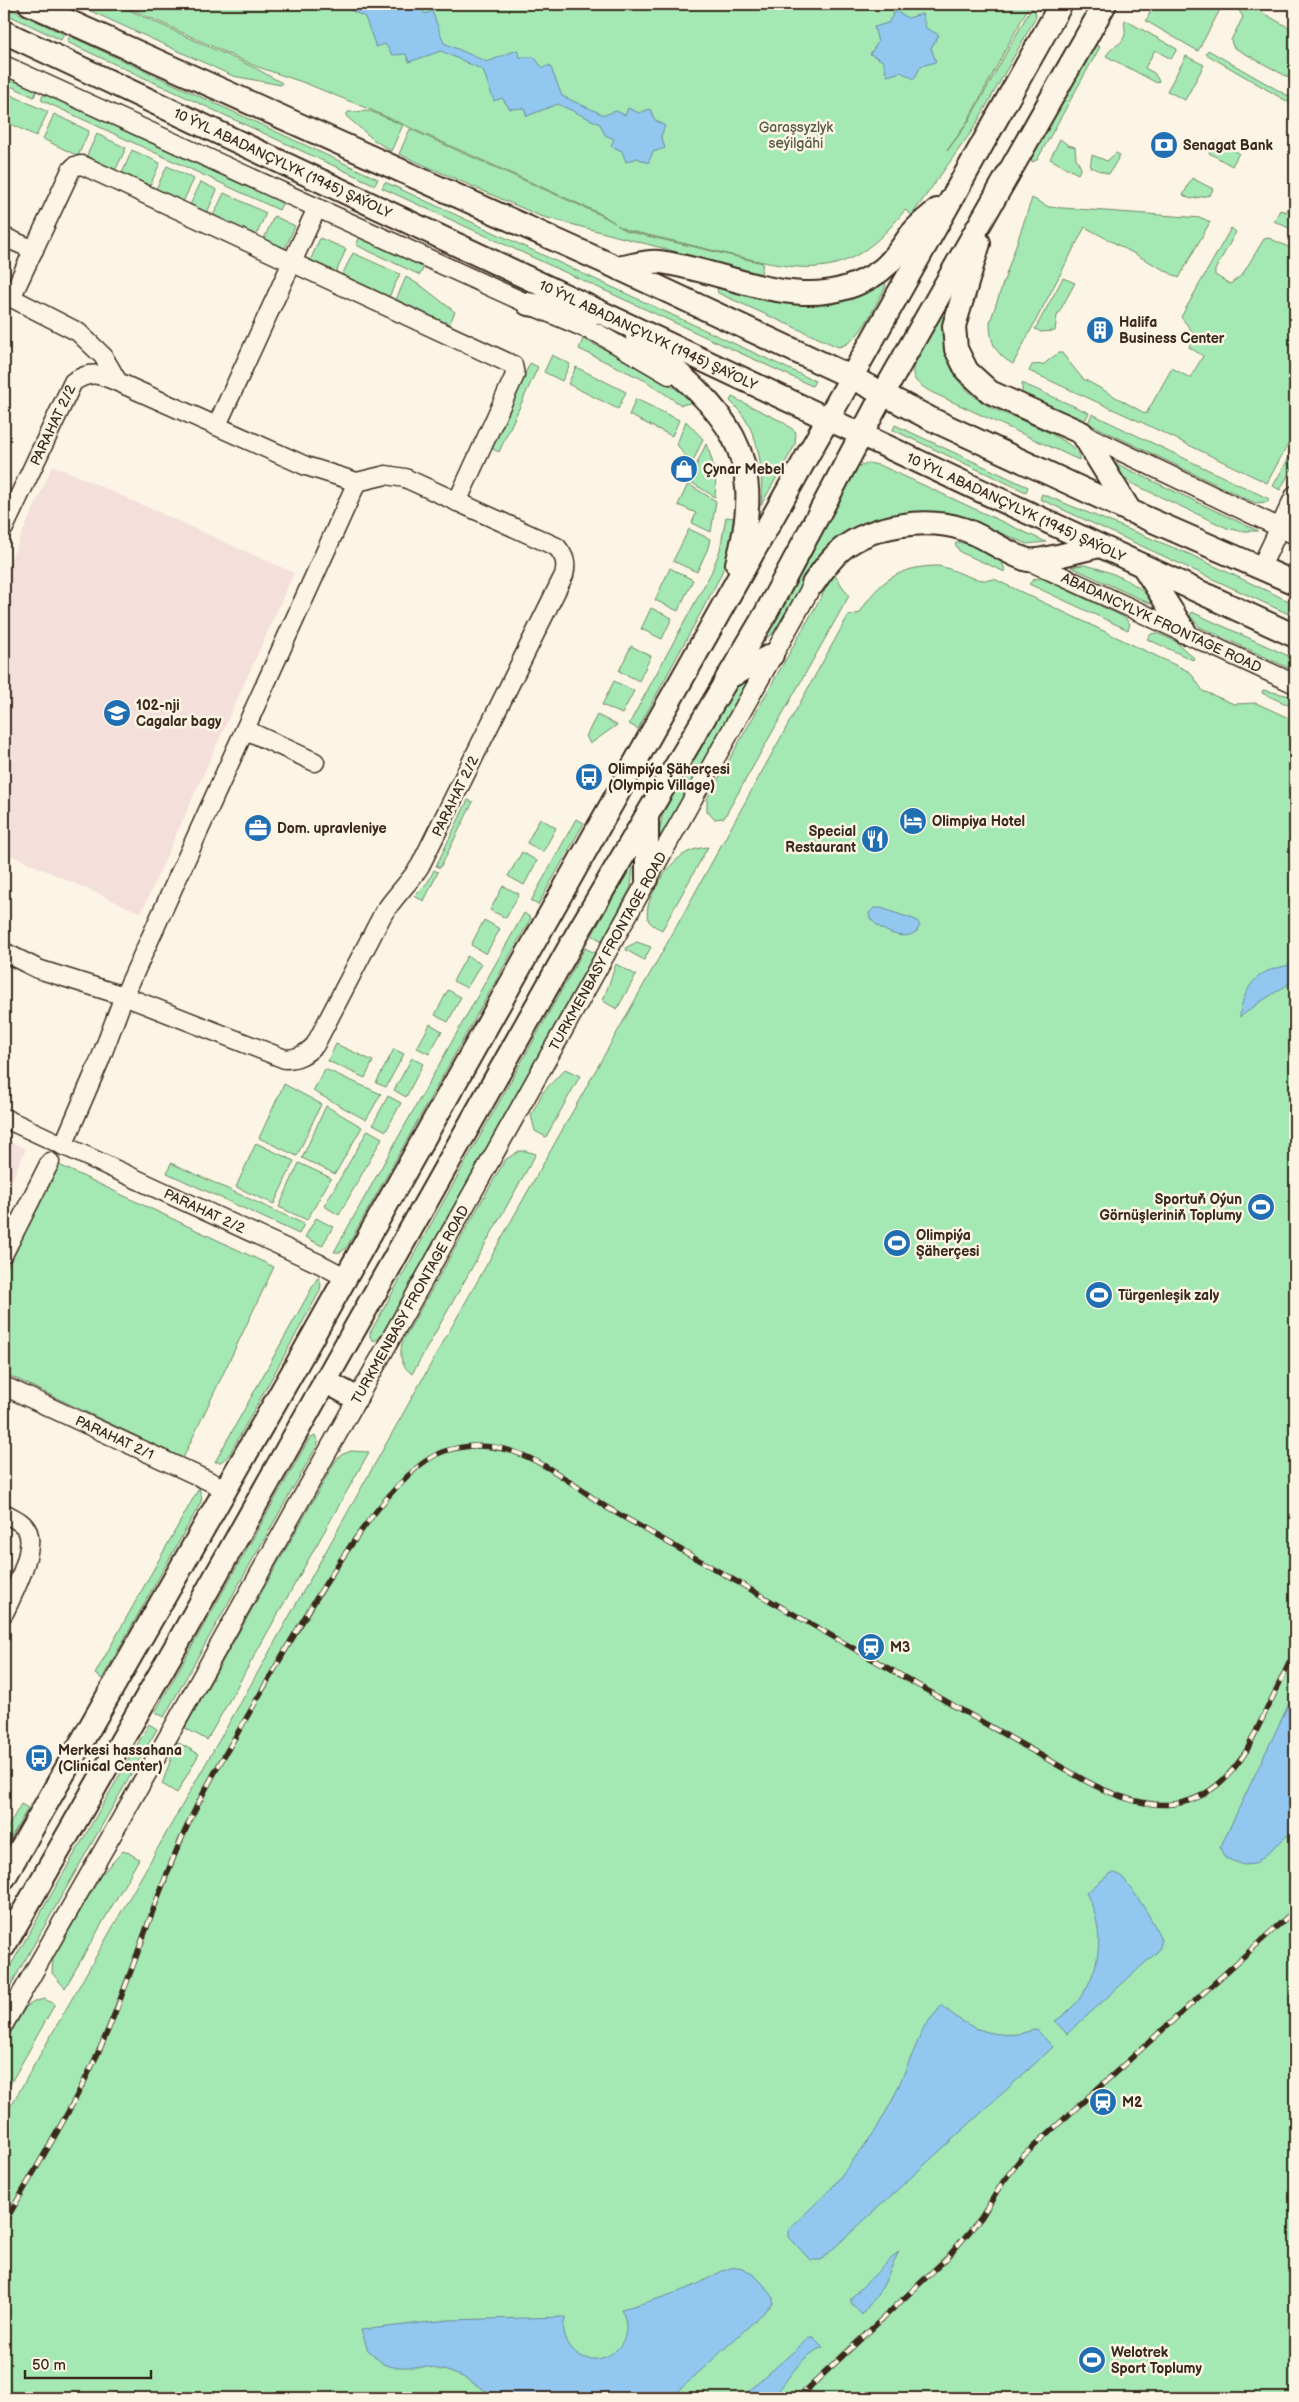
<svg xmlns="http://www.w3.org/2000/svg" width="1299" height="2402" viewBox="0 0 1299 2402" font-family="'Balsamiq Sans',sans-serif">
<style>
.built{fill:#f4dfdb}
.green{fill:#a4e8b3;stroke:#708968}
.water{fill:#92c8f0;stroke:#6f899c}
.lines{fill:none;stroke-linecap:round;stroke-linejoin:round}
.minor-casing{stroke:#3b2a1e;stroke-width:21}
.major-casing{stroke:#3b2a1e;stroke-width:26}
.minor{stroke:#fcf5e5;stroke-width:18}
.major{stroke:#fcf5e5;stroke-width:22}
.rail-casing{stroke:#3b2a1e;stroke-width:5.5}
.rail{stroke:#fcf5e5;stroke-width:4;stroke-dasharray:11;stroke-linecap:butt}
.labels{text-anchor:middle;stroke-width:5;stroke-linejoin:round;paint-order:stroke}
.park-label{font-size:14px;fill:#555a43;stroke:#fcf5e5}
.poi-label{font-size:14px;font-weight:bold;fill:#3b2a1e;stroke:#fcf5e5;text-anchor:start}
.street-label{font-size:14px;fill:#3b2a1e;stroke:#fcf5e5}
</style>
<rect width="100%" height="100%" fill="#fcf5e5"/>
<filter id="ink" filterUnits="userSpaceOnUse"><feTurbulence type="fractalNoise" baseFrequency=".02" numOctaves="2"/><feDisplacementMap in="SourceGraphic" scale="10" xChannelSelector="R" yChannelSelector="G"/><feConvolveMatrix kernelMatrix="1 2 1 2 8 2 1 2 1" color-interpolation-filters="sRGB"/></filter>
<g filter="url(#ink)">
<path class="built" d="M53 465 294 573 141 913 4 852V574Z
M4 1139 26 1149 4 1197Z"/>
<path class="green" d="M86 4H116L255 68 282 83 281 85 233 76 84 8Z
M120 4H1030L966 124 947 151 967 124 1031 8 1035 10 1036 17 974 128 912 215 905 210C849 281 811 273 731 255 696 246 661 238 626 230L617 225 626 231 763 263 761 274 540 216 399 154 410 129 601 215 615 223 601 214 371 110 305 83 255 66Z
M1154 4H1223L1198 51 1146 21Z
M1235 4H1247L1295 31V81L1233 47 1231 40 1243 17Z
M4 6 64 34 61 40 4 13Z
M1125 20 1177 49 1171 59 1155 50 1145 68 1154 73 1159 81 1157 83 1106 56C1112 45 1120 47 1124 37 1127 31 1123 26 1125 20Z
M70 36 378 179 375 185 67 42Z
M1096 45 1100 47 1037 160 1032 162 1031 157 1091 48Z
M1208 50 1295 100V106L1206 54Z
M1186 56 1204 65 1185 100 1167 91Z
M4 72 38 88 34 97 4 83Z
M45 91 283 201 279 210 41 100Z
M11 95 48 112 36 136 4 121V110Z
M370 111 403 125 391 151 374 140 346 116 348 112Z
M54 114 89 131 78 156 43 139Z
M97 134 126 148 114 173 85 159Z
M1060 139 1068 145 1075 147 1076 158 1081 168 1078 174 1050 159Z
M1215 141 1239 153 1232 166 1209 153Z
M132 150 160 163 149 188 121 176Z
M1116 153 1120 155 1109 174 1090 167 1092 155 1107 161Z
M167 166 194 179 182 204 155 191Z
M1192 178 1213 189 1210 195 1191 199 1183 195Z
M201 182 217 190 206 215 189 207Z
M385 182 815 381 812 386 382 188Z
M224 193 266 213 255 238 212 218Z
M1295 196V231L1274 221 1280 210 1286 212Z
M1032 198 1049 207 1202 218 1210 222 1179 278 1085 227 1013 364C995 354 990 342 990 322Z
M274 216 295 226 284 251 263 241Z
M1231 228 1236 232 1215 270V275L1230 284 1242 275 1264 239 1269 238 1295 250V431L1267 483 1143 423 1029 371 1032 365 1044 364 1058 353H1062L1082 378 1146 414 1172 368 1190 378 1203 356 1189 347 1194 334 1181 317Z
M360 237 424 266 420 275 356 245Z
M320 238 346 249 335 275 309 263Z
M353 253 400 274 388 299 341 277Z
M406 277 423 287 455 312 448 327 395 302Z
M1063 278 1075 283 1057 316 1055 331 1041 332 1035 329Z
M883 282 886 284 885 288C874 306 860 344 838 347L718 293 717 288C789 305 812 315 883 282Z
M941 315 944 317C944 338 945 362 958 380 966 390 978 400 990 407 1005 415 1084 441 1079 460L931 392C920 385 911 381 913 367Z
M583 339 651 372 695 402 681 405 646 381 579 349Z
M552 355 570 364 562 381 544 372Z
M530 363 538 367 499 452 491 448Z
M576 367 626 392 618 409 568 384Z
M1022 383 1089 413 1084 422 1022 394Z
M732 397 783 422 796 432 795 445 761 505C764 468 759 427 730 401Z
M636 399 679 420 672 436 629 415Z
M1092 414 1269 499 1268 502 1255 503 1088 423Z
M686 421 703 439 691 466 677 444Z
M895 425 1028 487 1026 492 893 430Z
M706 444C714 462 717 478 715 497L689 481Z
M1295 447V463L1280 490 1273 486Z
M869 463 882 466 1046 542 1027 544 965 518 926 513 909 512 873 519 848 531 822 552 773 633 753 649 855 471 861 465Z
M1115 463 1258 531H1240L1227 528 1131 483 1123 477Z
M688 484 716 501 711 532 692 523 696 513 678 505Z
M1042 494 1189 554 1295 604V617L1040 499Z
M726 517 736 518 729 553 720 577 638 729 629 724 711 573 720 550Z
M689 529 710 539 708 548 697 572 673 561Z
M958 542C972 545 1005 555 1005 572L960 552 955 544Z
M1082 565C1098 566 1149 585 1151 604L1071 567Z
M938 566C957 569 975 584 994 579L1190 672 1203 691 1234 704 1256 703 1295 721V2398H4V2118L258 1672 670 938 848 616 860 613C878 581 900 566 938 566Z
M670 568 693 580 678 611 655 600Z
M834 574 849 596 724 818 714 819 707 811V799Z
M1041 578 1124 617 1130 624 1128 630 1029 584 1034 579Z
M651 608 672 618 662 639 641 629Z
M1192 612 1295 659V671L1200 627 1190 616Z
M1157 633 1175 641 1194 658 1193 660 1147 639 1151 634Z
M631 646 651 656 639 681 619 671Z
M614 681 634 691 622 714 602 705Z
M745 681 747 683 662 835 659 833 663 812 730 693Z
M1263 690 1295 697V708L1262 693Z
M597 715 617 725 590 744 586 736Z
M468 800 473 802 440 868 436 866Z
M540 818 556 828 543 852 527 843Z
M576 819 584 823 538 905 531 901Z
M708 847 662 930C657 927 652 926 649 921 640 906 666 867 679 858 687 851 697 848 708 847Z
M522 852 537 861 524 885 508 876Z
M631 866 633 868 631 887 602 941 592 935Z
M434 870 438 872 424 901 414 896 428 882Z
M503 886 519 894 506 918 490 910Z
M524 913 531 918 347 1247 341 1252H334Z
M484 920 500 929 486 954 471 945Z
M637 942 651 947 644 960 626 950 627 947Z
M585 948 595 953 380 1338 374 1341 370 1337V1333Z
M467 956 481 964 467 988 453 981Z
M616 964 636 975 617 1009 603 1001Z
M448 990 461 997 448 1022 435 1015Z
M430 1024 442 1031 429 1054 417 1048Z
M336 1044 373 1061 365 1078 328 1061Z
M394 1049 404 1054 386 1087 376 1083Z
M412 1058 423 1064 406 1097 394 1090Z
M325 1069 381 1094 366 1120 313 1091Z
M565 1069 580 1076 546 1137 535 1131 531 1115 543 1092Z
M284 1084 321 1104 297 1156 259 1138Z
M388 1096 401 1103 386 1131 373 1124Z
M326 1106 362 1127 335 1174 302 1158Z
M368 1130 382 1138 339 1215 324 1206Z
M256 1143 294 1161 274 1204 236 1187Z
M519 1151H526L536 1154 412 1374C400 1365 399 1354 403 1340L505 1160Z
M171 1163 304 1224 299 1234 167 1173Z
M299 1163 331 1178 307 1220 279 1207Z
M57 1164 274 1267 183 1458 4 1373V1274Z
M316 1218 333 1227 322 1246 305 1237Z
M318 1277 321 1284 320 1291 229 1455 221 1462H215Z
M315 1436 318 1441V1444L164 1717 155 1712 309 1439Z
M351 1451 369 1452 207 1740 185 1728 335 1462 341 1455Z
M199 1488 202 1498 200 1504 102 1679 95 1674Z
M149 1724 157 1729 4 1997V1977Z
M177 1742 199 1754 177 1793 162 1784Z
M21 1804 28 1808 4 1850V1834Z
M124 1850 139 1859 65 1988 52 1973 53 1958 101 1875Z
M44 1999 55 2004 4 2095V2044L26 2007 34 2002Z"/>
<path class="water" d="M337 4H359L369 8 381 4H417L425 14 432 11 444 43 487 62 517 50 520 57H534L543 68 550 65 562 96 604 115 616 111 625 115 628 108 639 113 650 109 655 120 665 126 661 136 665 148 653 152 648 163 637 158 626 162 622 151 611 146 614 139 605 135 600 124 558 104 527 116 524 108 510 109 502 98 494 101 483 70 441 51 409 62 406 54 393 55 385 44 376 47 365 17Z
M895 11 908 18 922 14 926 28 939 35 931 48 936 62 921 66 914 79 901 72 887 76 883 61 870 54 878 42 874 27 888 23Z
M874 908H881L916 920 920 925 917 931C904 943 879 930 870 918L869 913Z
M1295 962V980L1260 1002 1240 1017C1241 998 1250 979 1268 971 1277 967 1287 967 1295 962Z
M1295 1691V1829L1255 1864 1244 1865 1225 1858 1220 1848Z
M1111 1873C1116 1873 1119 1874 1122 1877 1131 1886 1159 1929 1161 1941 1161 1945 1160 1948 1157 1952L1067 2034 1055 2021C1098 1994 1111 1937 1086 1893Z
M942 2005C963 2026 989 2037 1018 2034 1024 2033 1030 2030 1037 2030L1053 2047 821 2260H810L789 2237V2229L831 2189 876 2130 893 2099 924 2027Z
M899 2251 883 2286 862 2315 851 2303V2298Z
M739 2267C753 2271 765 2285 773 2297V2304L671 2398H498L463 2377 447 2371 428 2367H393L383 2364 368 2350 361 2330 448 2320 566 2317C562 2326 563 2335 568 2343 588 2379 643 2349 621 2309 646 2303 671 2295 696 2285 709 2279 724 2267 739 2267Z
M810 2337H813L823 2347C800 2356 788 2380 773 2398H741Z"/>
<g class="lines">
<g class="minor-casing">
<g id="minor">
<path d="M4 65 528 304 599 334 669 375"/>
<path d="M4 237 34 250"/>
<path d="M4 294 78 332 103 356 118 382"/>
<path d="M11 298 71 170 75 166 82 165 513 365 515 375 457 502"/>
<path d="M217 425 317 208"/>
<path d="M1082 433 1295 535"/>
<path id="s1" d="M4 528 73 382C91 370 99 374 118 382L306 466 357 482 386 475 405 478 557 547C565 557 567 563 564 575L420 866C409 883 394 897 383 914L315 1045C306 1054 298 1059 285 1059L124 996 38 969 4 952"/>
<path id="s2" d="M1029 561 1295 684"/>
<path d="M1261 567 1295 495"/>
<path d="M246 730 315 762"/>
<path id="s3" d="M4 1118 320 1264 345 1277"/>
<path d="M63 1146 100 1060 124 996 357 482"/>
<path d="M4 1253 50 1162"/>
<path id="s4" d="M4 1386 226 1489"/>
<path d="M4 1513C13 1518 24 1522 28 1532 35 1551 13 1595 4 1613"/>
<path id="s5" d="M4 2024 173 1728 813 584"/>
</g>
</g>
<g class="major-casing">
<g id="major">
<path d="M30 4 618 268 851 377 931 419 1130 511 1295 583"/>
<path id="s6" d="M4 32C434 233 863 438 1295 636"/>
<path d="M979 243 954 326 956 349 967 371 990 392 1082 433 1130 511"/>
<path d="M618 268C631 266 647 260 660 262 734 272 809 321 880 271 894 261 902 246 912 233 919 224 929 217 937 210"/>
<path d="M528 304 590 314"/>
<path d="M637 337C721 409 770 445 737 564"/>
<path d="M1143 566 1185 632"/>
<path d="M813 584C822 571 831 558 842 549 872 525 926 517 963 529 984 536 1009 555 1028 560 1038 562 1086 549 1099 546"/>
<path d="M727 678 772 655"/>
<path d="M647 816V879"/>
<path d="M325 1381 356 1398"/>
<path d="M4 1878 296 1366 1061 4"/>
<path d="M4 1946 188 1625 577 934 766 613 883 394 1105 4"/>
</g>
</g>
<use href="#minor" class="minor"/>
<use href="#major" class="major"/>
<g class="rail-casing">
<path id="rail" d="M4 2224C36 2167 71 2112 98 2053 131 1981 152 1903 185 1831 205 1786 231 1745 255 1703 290 1643 382 1471 445 1451 510 1431 556 1473 606 1507L1084 1780C1149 1815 1204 1819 1247 1750L1295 1651
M798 2398 947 2258 981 2218 1003 2182 1022 2157 1295 1910"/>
</g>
<use href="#rail" class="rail"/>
</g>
</g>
<defs>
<g id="bank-disc" transform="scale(1.4375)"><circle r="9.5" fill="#1f6fb2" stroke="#fcf5e5"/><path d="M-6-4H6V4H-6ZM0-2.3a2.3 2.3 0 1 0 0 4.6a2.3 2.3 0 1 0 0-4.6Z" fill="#fff"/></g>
<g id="building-disc" transform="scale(1.4375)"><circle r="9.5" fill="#1f6fb2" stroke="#fcf5e5"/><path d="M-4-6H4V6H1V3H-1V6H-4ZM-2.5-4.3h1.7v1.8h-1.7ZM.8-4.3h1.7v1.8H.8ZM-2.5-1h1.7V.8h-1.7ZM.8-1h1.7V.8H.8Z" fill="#fff"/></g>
<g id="shop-disc" transform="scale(1.4375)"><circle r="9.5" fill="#1f6fb2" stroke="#fcf5e5"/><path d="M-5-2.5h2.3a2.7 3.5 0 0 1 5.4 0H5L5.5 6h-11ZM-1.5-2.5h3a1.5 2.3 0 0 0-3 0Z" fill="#fff"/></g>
<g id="school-disc" transform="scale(1.4375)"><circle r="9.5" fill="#1f6fb2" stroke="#fcf5e5"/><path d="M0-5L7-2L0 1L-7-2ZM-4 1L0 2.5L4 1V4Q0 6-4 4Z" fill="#fff"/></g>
<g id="bus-disc" transform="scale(1.4375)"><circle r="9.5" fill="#1f6fb2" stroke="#fcf5e5"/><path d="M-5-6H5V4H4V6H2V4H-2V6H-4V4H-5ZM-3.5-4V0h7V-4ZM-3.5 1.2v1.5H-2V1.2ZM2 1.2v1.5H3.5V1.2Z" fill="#fff"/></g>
<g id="hotel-disc" transform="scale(1.4375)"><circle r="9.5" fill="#1f6fb2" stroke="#fcf5e5"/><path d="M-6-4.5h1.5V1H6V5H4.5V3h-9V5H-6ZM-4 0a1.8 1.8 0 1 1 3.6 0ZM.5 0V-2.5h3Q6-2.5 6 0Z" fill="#fff"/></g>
<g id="office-disc" transform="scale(1.4375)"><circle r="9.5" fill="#1f6fb2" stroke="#fcf5e5"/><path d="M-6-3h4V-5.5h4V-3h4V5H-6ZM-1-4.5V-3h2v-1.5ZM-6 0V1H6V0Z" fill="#fff"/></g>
<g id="restaurant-disc" transform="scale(1.4375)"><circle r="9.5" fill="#1f6fb2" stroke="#fcf5e5"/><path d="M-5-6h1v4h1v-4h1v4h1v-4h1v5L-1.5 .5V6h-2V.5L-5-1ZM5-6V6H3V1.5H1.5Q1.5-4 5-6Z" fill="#fff"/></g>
<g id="stadium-disc" transform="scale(1.4375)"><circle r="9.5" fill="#1f6fb2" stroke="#fcf5e5"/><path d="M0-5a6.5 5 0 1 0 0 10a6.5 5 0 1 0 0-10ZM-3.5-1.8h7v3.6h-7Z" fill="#fff"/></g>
<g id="station-disc" transform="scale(1.4375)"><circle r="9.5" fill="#1f6fb2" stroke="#fcf5e5"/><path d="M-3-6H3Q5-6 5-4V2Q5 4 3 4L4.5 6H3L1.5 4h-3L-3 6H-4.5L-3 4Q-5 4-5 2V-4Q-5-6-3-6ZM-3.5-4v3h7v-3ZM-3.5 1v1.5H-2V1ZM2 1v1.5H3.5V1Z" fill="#fff"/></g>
</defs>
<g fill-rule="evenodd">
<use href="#bank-disc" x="1164" y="145"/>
<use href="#building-disc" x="1100" y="330"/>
<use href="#shop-disc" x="684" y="469"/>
<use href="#school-disc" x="117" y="713"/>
<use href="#bus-disc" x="589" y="777"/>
<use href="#hotel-disc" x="913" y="821"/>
<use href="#office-disc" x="258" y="828"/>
<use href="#restaurant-disc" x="875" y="839"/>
<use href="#stadium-disc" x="1261" y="1207"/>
<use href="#stadium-disc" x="897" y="1243"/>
<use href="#stadium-disc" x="1099" y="1295"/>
<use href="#station-disc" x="871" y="1647"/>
<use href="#bus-disc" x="39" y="1758"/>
<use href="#station-disc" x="1103" y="2102"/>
<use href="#stadium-disc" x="1092" y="2360"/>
</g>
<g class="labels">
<g class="park-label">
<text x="796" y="132">Garaşsyzlyk<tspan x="796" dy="16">seýilgähi</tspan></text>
</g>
<g class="poi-label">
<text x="1183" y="150">Senagat Bank</text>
<text x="1119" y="327">Halifa<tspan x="1119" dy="16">Business Center</tspan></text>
<text x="703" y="474">Çynar Mebel</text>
<text x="136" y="710">102-nji<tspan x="136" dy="16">Cagalar bagy</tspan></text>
<text x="608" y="774">Olimpiýa Şäherçesi<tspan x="608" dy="16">(Olympic Village)</tspan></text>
<text x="932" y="826">Olimpiya Hotel</text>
<text x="277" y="833">Dom. upravleniye</text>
<text x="856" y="836" text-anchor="end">Special<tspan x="856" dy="16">Restaurant</tspan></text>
<text x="1242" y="1204" text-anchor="end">Sportuň Oýun<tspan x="1242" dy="16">Görnüşleriniň Toplumy</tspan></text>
<text x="916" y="1240">Olimpiýa<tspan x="916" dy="16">Şäherçesi</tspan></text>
<text x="1118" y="1300">Türgenleşik zaly</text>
<text x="890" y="1652">M3</text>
<text x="58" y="1755">Merkesi hassahana<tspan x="58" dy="16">(Clinical Center)</tspan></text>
<text x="1122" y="2107">M2</text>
<text x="1111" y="2357">Welotrek<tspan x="1111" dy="16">Sport Toplumy</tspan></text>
</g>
<g class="street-label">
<text dy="5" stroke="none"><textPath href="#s6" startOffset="308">10 ÝYL ABADANÇYLYK (1945) ŞAÝOLY</textPath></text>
<text dy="5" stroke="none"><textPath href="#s6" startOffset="712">10 ÝYL ABADANÇYLYK (1945) ŞAÝOLY</textPath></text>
<text dy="5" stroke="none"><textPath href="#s1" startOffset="114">PARAHAT 2/2</textPath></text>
<text dy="5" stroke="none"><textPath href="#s6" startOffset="1118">10 ÝYL ABADANÇYLYK (1945) ŞAÝOLY</textPath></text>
<text dy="5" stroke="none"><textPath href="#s2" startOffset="146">ABADANCYLYK FRONTAGE ROAD</textPath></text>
<text transform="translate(455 796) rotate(-64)" y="5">PARAHAT 2/2</text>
<text dy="5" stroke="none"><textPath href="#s5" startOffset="1231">TURKMENBASY FRONTAGE ROAD</textPath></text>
<text dy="5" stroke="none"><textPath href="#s3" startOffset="221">PARAHAT 2/2</textPath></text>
<text dy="5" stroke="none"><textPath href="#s5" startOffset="826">TURKMENBASY FRONTAGE ROAD</textPath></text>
<text dy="5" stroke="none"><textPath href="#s4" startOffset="122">PARAHAT 2/1</textPath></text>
</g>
</g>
<rect width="1299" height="2402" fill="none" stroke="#fcf5e5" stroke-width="20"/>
<rect x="10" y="10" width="1279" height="2382" fill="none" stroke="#3b2a1e" stroke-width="2" filter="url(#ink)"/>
<path d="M25 2370v8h126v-8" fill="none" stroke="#3b2a1e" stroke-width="2.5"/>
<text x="32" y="2370" font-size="15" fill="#3b2a1e" stroke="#fcf5e5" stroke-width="4" paint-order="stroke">50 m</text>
</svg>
